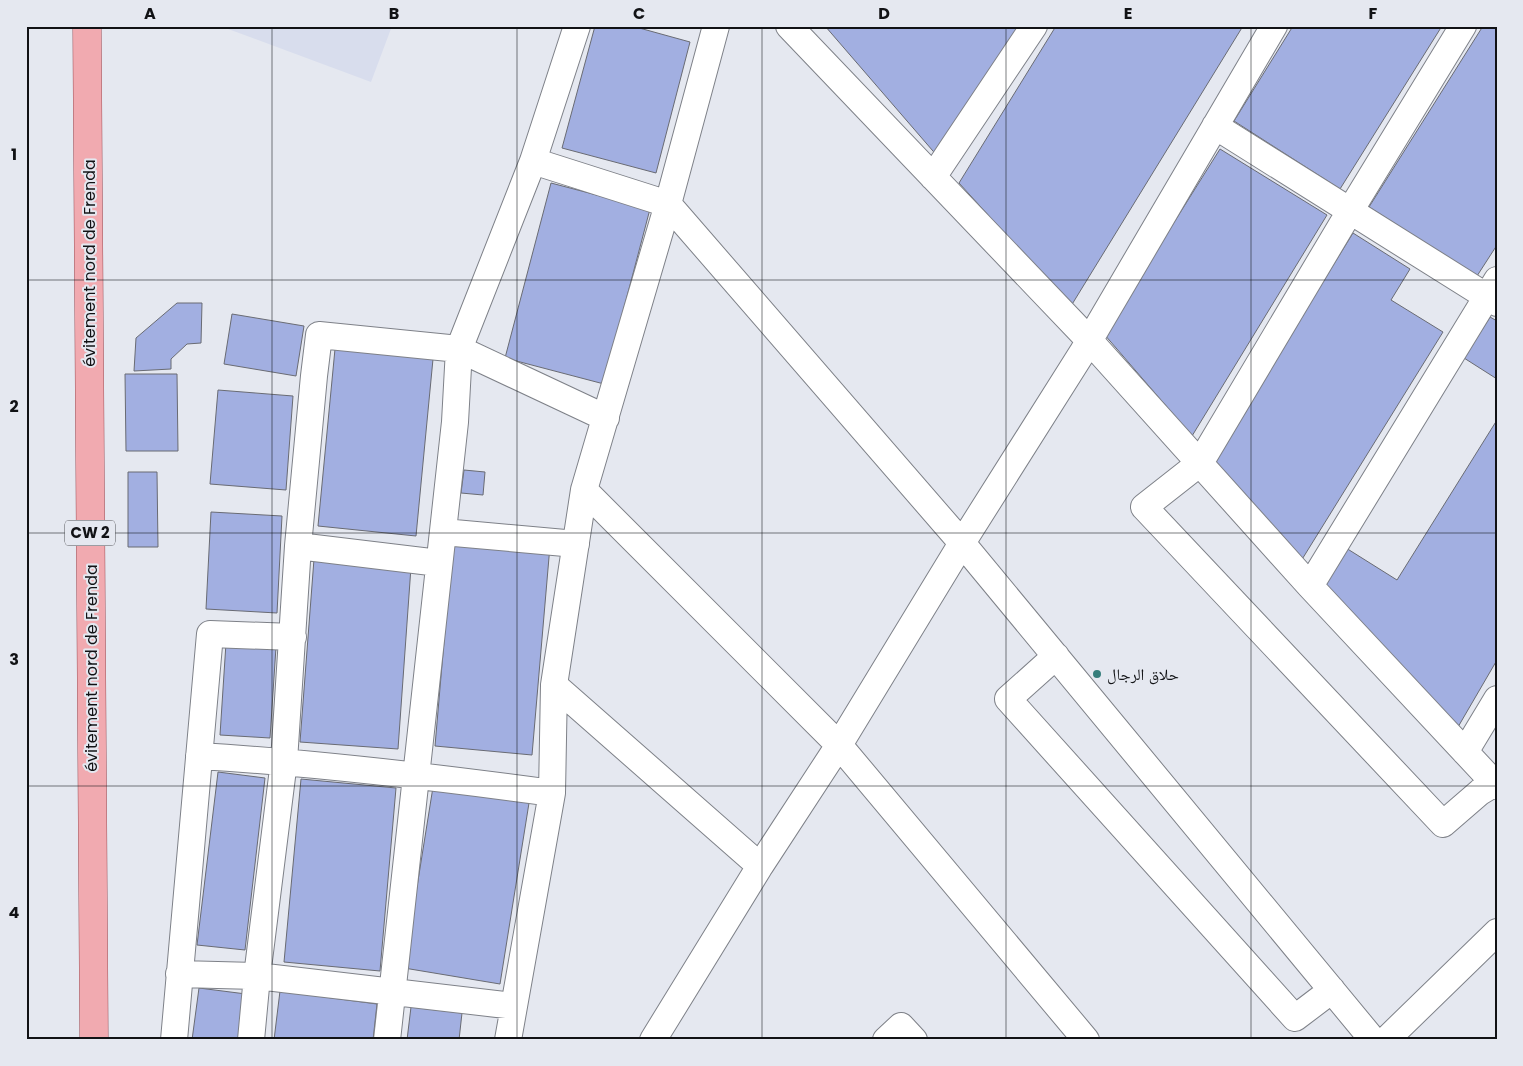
<svg xmlns="http://www.w3.org/2000/svg" width="1523" height="1066" viewBox="0 0 1523 1066" font-family="Poppins,'Noto Naskh Arabic',sans-serif">
<style>
.built{fill:#d8dded}
.building{fill:#a2afe1;stroke:#696b73}
.lines{fill:none;stroke-linecap:round;stroke-linejoin:round}
.minor-casing{stroke:#7e8188;stroke-width:28}
.primary-casing{stroke:#9c5058;stroke-width:29}
.minor{stroke:#fff;stroke-width:26}
.primary{stroke:#f1aab0;stroke-width:28}
.grid{fill:none;stroke:#111215;stroke-width:1;stroke-opacity:0.55}
.poi-dot{fill:#357d7b;stroke:#e5e8f0;stroke-width:2}
.labels{text-anchor:middle;stroke-width:4;stroke-linejoin:round;paint-order:stroke}
.shield{fill:#e5e8f0;stroke:#515257;stroke-width:1}
.shield-label{font-size:15px;font-weight:bold;fill:#111215}
.street-label{font-size:16px;fill:#111215;stroke:#e5e8f0}
.poi-label{font-size:16px;fill:#111215;stroke:#e5e8f0;text-anchor:start}
.neatline{fill:none;stroke:#111215;stroke-width:2}
.grid-label{font-size:16px;text-anchor:middle;font-weight:bold;fill:#111215}
</style>
<rect width="100%" height="100%" fill="#e5e8f0"/>
<path class="built" d="M220 26H392L371 82Z"/>
<path class="building" d="M595 26H632L690 42 656 173 562 148Z
M825 26H1019L939 158Z
M1056 26H1243L1071 306 959 183Z
M1293 26H1442L1340 189 1234 121Z
M1483 26H1497V245L1477 276 1369 207Z
M1220 149 1327 215 1192 436 1104 334Z
M551 183 650 209 604 384 505 358Z
M1353 233 1410 269 1391 300 1443 332 1301 561 1210 465Z
M177 303H202L201 343 187 344 171 359V369L134 371 136 338Z
M232 314 304 326 296 376 224 364Z
M1490 317 1497 321V379L1464 358Z
M335 349 433 359 416 536 318 526Z
M125 374H177L178 451H126Z
M218 390 293 396 286 490 210 484Z
M1497 420V660L1458 727 1323 584 1346 548 1397 580Z
M464 470 485 472 483 495 461 493Z
M128 472H157L158 547H128Z
M211 512 282 516 277 613 206 609Z
M454 525 551 534 532 755 435 746Z
M314 559 411 567 398 749 300 742Z
M226 643 276 647 270 738 220 735Z
M218 772 265 778 245 950 197 945Z
M301 779 396 788 380 971 284 962Z
M433 787 529 803 500 984 404 968Z
M199 988 246 994 240 1040H192Z
M280 991 377 1004 373 1040H274Z
M411 1007 462 1013 459 1040H407Z"/>
<g class="lines">
<g class="minor-casing">
<path id="minor" d="M789 26 1089 340 1310 586 1497 786
M1463 26 1350 211 1200 463 1144 507 1443 824 1480 792 1495 783
M1215 126 1497 303
M533 161 668 204 962 543 1373 1040
M933 177 1034 26
M584 490 839 745 1086 1040
M443 532 576 544
M298 546 439 563
M1310 586 1497 280
M1056 656 1008 699 1295 1018 1332 990
M554 685 760 866
M1465 752 1497 699
M199 756C317 763 434 777 552 793
M179 974 257 976 514 1006
M174 1040 210 634 293 637
M251 1040 257 976 284 761 298 546 314 376 319 335 459 349 606 418
M387 1040 455 422 459 349 533 161 577 26
M508 1040 552 793 554 685 584 490 668 204 716 26
M653 1040 760 866 839 745 962 543 1082 353 1274 26
M886 1040 901 1026 914 1040
M1386 1040 1497 932"/>
</g>
<g class="primary-casing">
<path id="primary" d="M87 26 94 1040"/>
</g>
<use href="#minor" class="minor"/>
<use href="#primary" class="primary"/>
</g>
<path class="grid" d="M272 26V1040M517 26V1040M762 26V1040M1006 26V1040M1251 26V1040M26 280H1497M26 533H1497M26 786H1497"/>
<circle class="poi-dot" cx="1097" cy="674" r="5"/>
<g class="labels">
<rect class="shield" x="65" y="520.5" width="50" height="25" rx="4"/>
<g class="shield-label">
<text x="90" y="538">CW 2</text>
</g>
<g class="street-label">
<text transform="translate(89 263) rotate(-90)" y="6">évitement nord de Frenda</text>
<text transform="translate(91 668) rotate(-90)" y="6">évitement nord de Frenda</text>
</g>
<g class="poi-label">
<text x="1107" y="680">حلاق الرجال</text>
</g>
</g>
<rect width="1523" height="1066" fill="none" stroke="#e5e8f0" stroke-width="55"/>
<rect x="28" y="28" width="1468" height="1010" class="neatline"/>
<g class="grid-label">
<text x="150" y="19">A</text>
<text x="394" y="19">B</text>
<text x="639" y="19">C</text>
<text x="884" y="19">D</text>
<text x="1128" y="19">E</text>
<text x="1373" y="19">F</text>
<text x="14" y="160">1</text>
<text x="14" y="412">2</text>
<text x="14" y="665">3</text>
<text x="14" y="918">4</text>
</g>
</svg>
